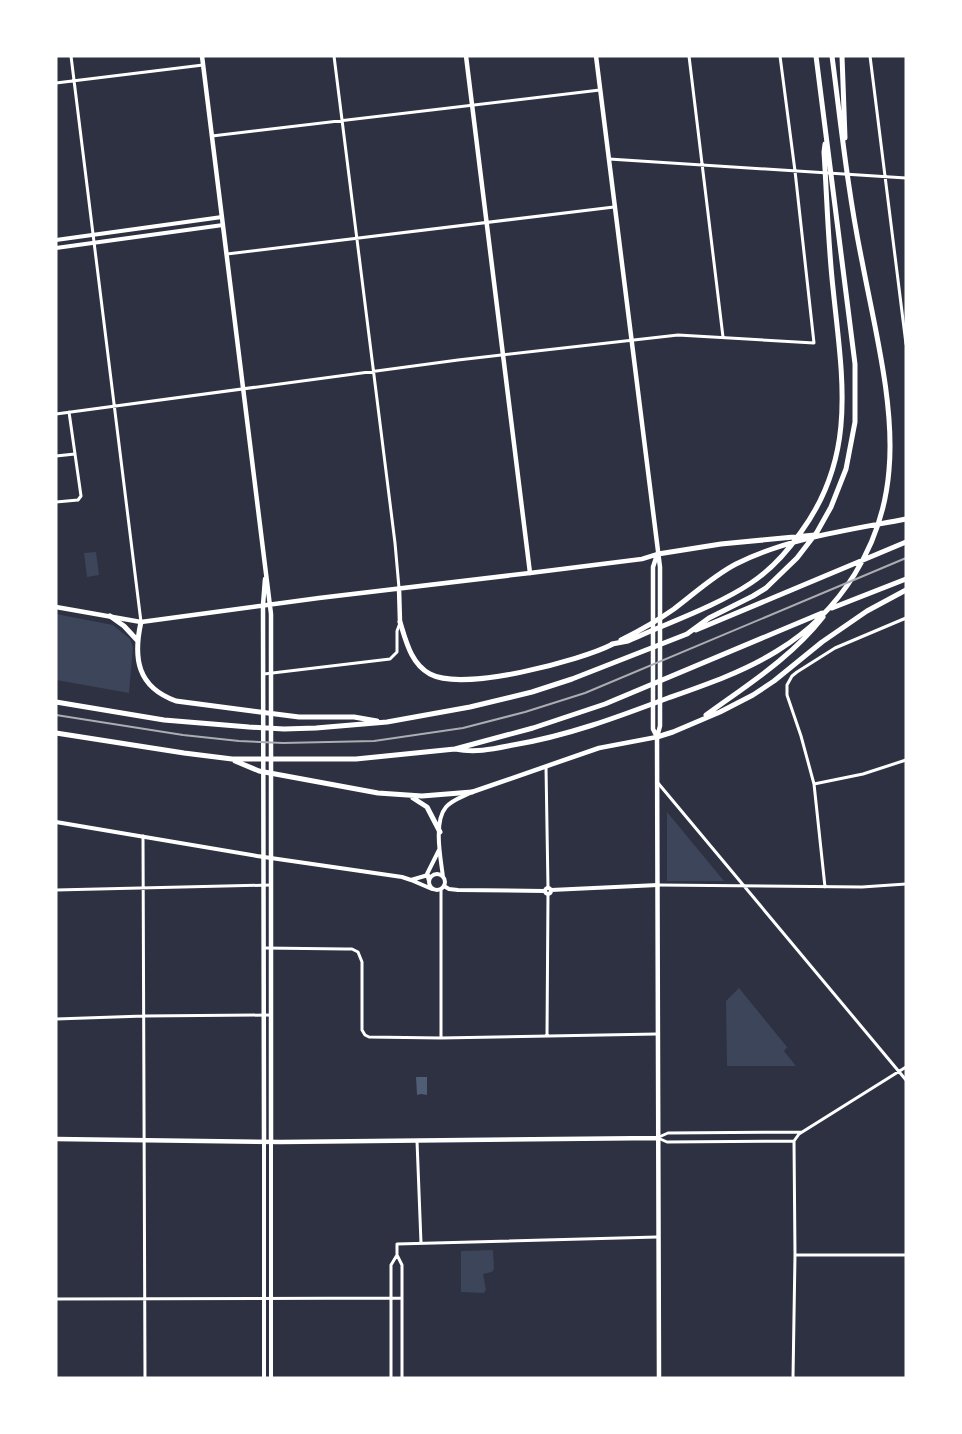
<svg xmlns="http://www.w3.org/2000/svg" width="962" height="1434" viewBox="0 0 962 1434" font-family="Raleway,sans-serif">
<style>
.green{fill:#3c4559}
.water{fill:#4f5d75}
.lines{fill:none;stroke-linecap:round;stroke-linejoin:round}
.minor{stroke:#fff;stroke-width:3}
.tertiary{stroke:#fff;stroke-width:4}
.secondary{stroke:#fff;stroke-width:4.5}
.primary{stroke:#fff;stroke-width:4.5}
.motorway{stroke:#fff;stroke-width:5}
.rail{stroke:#abadb3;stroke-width:2}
</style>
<rect width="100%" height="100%" fill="#2d3142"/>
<path class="green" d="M96 552 99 575 87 577 84 553Z
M56 614 113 625 130 639 133 647 129 693 56 680Z
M667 812 724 881H667Z
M739 988 787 1047 784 1051 796 1066H727L726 1001Z
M493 1250 494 1269 492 1272 483 1274 486 1290 484 1293 461 1292V1251Z"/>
<path class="water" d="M416 1077H427V1095L421 1094 417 1095Z"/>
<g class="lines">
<path class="minor" d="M71 56 141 622
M334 56 395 543 399 588
M689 56 723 337
M870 56 906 344
M56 83 203 65
M212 136 600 90
M609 159 906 178
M227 254 614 207
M56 414 458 360 678 335 814 343 795 171 780 56
M56 456 75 454
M56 502 78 500 81 496 69 412
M264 674 390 659 397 652V631L400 623
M546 767 548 888
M658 783 906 1080
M814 784 863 774 906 760
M143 836 145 1378
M658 885 862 887 906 884
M825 887 814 784 801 736 787 695V685L792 676 797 672 835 648 906 618
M56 890 271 885
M264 948 346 949H352L358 952 362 962V1030L365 1035 369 1037 441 1038 657 1034
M56 1019 144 1016 271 1015
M547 1036 548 893
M441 1038V890
M659 1137 668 1133 802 1132
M658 1138 667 1142 794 1141
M417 1141 421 1243
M794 1141 799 1134 906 1067
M795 1255H906
M56 1299 402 1298
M391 1378V1265L397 1255
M402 1378V1265L397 1255V1244L657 1237
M793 1378 795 1255 794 1141"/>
<path class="tertiary" d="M56 240 222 217
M56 248 223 225
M56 822 257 856 402 877 411 880 432 889
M429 882a8 8 0 1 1 16 0a8 8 0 1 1-16 0Z
M443 877C441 860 433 822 446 807 452 800 462 797 470 793
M411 880 428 875
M429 881 427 874 439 850
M444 886 449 889 458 890 545 891
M545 891a3 3 0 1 1 6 0a3 3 0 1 1-6 0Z
M551 890 658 885
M264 1142V1378
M271 1378V1142"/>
<path class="secondary" d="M202 56 271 614V1142
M399 588 400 622
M56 607 141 622 319 598 530 573
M472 792 599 748 657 737
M264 1142 263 605 265 579"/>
<path class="primary" d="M466 56 530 573 642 559 658 554
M596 56 660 567V726L657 737 659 1378
M657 737 653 729V567L657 555
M56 1139 281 1142 658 1138"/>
<path class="motorway" d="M842 56 845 138
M658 554 721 544 815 535
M832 608 906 579
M110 616 124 626 137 640
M141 622C133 658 137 687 176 701L299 717H354L377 721
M400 622C406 641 411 664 430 674 463 692 580 661 613 644
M696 630 906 542
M621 640C639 631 657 621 674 609 694 594 713 576 736 564 788 538 849 530 906 519
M612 644 628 641C667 623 715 607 751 583 771 570 787 552 801 532 858 454 842 377 833 288 828 243 827 198 824 152L825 144
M56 702 164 720 249 727 284 729 316 728 387 722 470 707 532 692 572 679 687 634 709 618 753 596 766 588 797 558 817 532 831 507 846 469 855 422V364L816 56
M706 715C747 685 791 658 823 617
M56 733 184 753 232 759H356L455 749C476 753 493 749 513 745 567 736 618 717 668 698 705 685 743 672 777 651 841 612 883 545 889 470 895 405 874 325 862 261 848 193 841 125 832 56
M657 737 673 732 720 712 753 695 774 681 822 642 867 611 906 590
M455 749 533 728 605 704 822 613
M235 761 259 771 378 793 422 796 472 792
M413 798 427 807 440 832"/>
<path class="rail" d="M56 715 183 735 239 741 283 743 374 741 463 728 525 712 585 693 906 558"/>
</g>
<rect width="962" height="1434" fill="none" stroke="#ffffff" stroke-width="115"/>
</svg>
